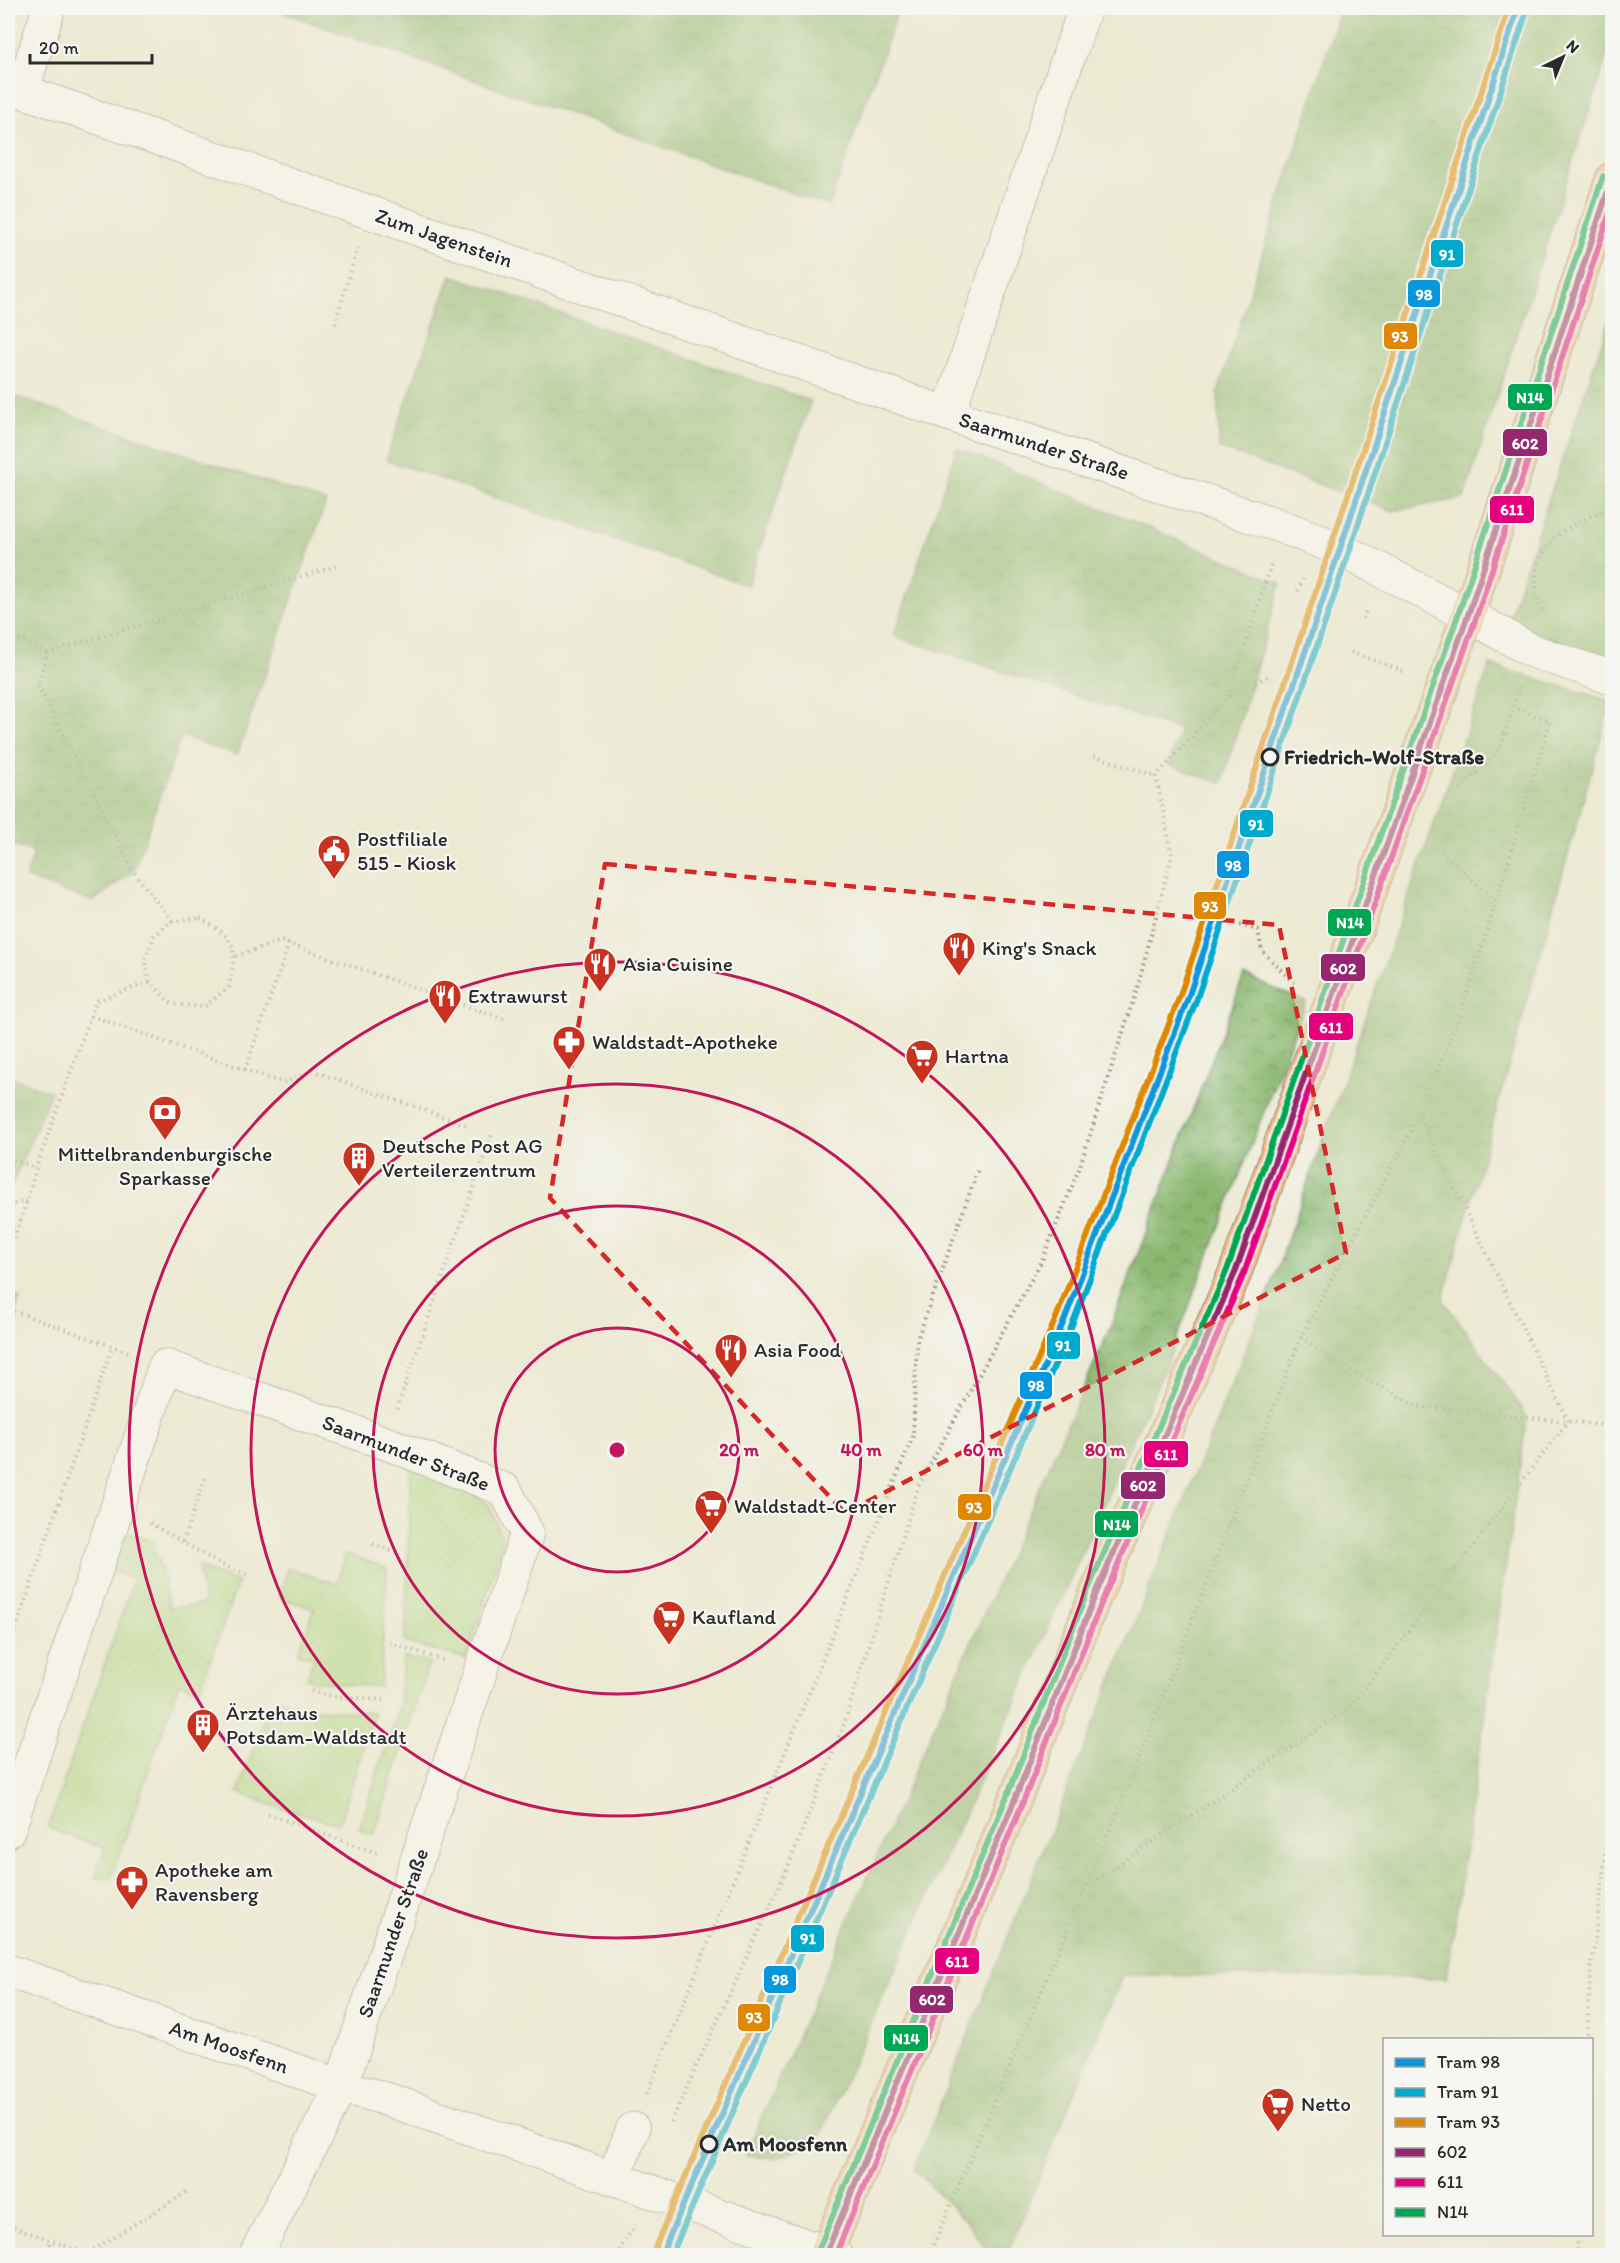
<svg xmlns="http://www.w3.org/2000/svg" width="1620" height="2263" viewBox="0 0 1620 2263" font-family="Itim,sans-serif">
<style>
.grass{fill:url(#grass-dots);stroke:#6c8156;stroke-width:1.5}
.forest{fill:url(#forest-crowns);stroke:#5a724e;stroke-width:1.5}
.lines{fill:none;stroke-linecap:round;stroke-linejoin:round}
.minor-casing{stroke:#8c8a80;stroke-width:35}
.major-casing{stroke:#8c8a80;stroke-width:35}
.path{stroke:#8c8a80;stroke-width:4;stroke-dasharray:1.5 4.5;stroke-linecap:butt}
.minor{stroke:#fff;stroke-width:33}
.major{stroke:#f9bc8a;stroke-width:33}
.bus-1-casing{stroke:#f6f6f2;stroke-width:10}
.bus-2-casing{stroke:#f6f6f2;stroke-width:10}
.bus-3-casing{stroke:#f6f6f2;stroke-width:10}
.bus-1{stroke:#95276e;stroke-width:6}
.bus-2{stroke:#e5007d;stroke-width:6}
.bus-3{stroke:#00a651;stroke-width:6}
.tram-1-casing{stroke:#f6f6f2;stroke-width:10}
.tram-2-casing{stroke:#f6f6f2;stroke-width:10}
.tram-3-casing{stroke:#f6f6f2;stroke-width:10}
.tram-1{stroke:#0896dd;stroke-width:6}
.tram-2{stroke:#00a9ce;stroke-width:6}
.tram-3{stroke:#de8806;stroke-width:6}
.marked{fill:none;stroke:#d62828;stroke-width:4.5;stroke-dasharray:12 8;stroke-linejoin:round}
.ring{fill:none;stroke:#c2185b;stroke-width:3}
.stop-dot{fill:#f6f6f2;stroke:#2b2b2b;stroke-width:3}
.labels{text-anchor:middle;stroke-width:4.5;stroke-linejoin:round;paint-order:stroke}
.street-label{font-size:21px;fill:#2b2b2b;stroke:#f6f6f2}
.stop-label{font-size:21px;font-weight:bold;fill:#2b2b2b;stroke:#f6f6f2;text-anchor:start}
.poi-label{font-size:21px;fill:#2b2b2b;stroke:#f6f6f2;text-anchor:start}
.centre{fill:#c2185b;stroke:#f6f6f2;stroke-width:3}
.ring-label{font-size:18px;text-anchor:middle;font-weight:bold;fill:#c2185b;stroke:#f6f6f2;stroke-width:4.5;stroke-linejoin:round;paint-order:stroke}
.line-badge{stroke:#f6f6f2;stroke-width:2}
.badge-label{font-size:16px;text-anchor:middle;font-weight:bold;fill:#fff}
</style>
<defs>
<pattern id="grass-dots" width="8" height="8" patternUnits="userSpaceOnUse" patternTransform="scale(1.5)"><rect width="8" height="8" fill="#aed782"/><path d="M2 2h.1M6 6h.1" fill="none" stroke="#96b970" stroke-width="1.8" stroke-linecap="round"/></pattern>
<pattern id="forest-crowns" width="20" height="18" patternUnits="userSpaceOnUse" patternTransform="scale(1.5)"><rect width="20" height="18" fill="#8ab870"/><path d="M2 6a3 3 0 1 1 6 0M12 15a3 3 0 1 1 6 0" fill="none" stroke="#71965c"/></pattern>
</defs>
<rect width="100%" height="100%" fill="#f6f6f2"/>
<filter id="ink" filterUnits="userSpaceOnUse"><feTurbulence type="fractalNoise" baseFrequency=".0167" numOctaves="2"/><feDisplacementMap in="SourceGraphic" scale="12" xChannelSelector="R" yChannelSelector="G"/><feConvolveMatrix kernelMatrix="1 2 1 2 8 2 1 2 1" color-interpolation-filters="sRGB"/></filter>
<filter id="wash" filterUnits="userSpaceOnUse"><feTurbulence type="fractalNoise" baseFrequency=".008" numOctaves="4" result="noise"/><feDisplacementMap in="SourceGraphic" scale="24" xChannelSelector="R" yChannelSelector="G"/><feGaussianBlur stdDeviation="1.35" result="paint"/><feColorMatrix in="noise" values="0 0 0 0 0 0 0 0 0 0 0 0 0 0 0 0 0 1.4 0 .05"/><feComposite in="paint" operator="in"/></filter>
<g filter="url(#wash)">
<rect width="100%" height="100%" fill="#edead4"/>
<path class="grass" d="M411 1467 462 1485 490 1506 503 1542 466 1659 405 1642Z
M122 1531 151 1541 161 1568 169 1608 205 1604 198 1567 238 1582 200 1690 179 1683 111 1878H95L105 1848 48 1828 134 1579 106 1569Z
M346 1554 387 1568 380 1687 315 1681 307 1678 314 1658 298 1653 314 1609 279 1597 288 1568 336 1584Z
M403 1657 429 1663 374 1835 359 1829 399 1707Z
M281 1699 305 1708 374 1713 339 1824 271 1805 238 1792 266 1713 275 1716Z"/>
<path class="forest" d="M271 8H899L829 206Z
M1341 8H1612V40L1464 498 1392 511 1219 448 1218 392Z
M451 275 811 401 747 585 386 460Z
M1612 312V661L1507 623Z
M8 394 326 502 237 755 181 736 134 870 93 902 26 878 34 852 8 843Z
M957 448 1281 583 1222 783 1169 765 1180 730 894 636Z
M1490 665 1611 701 1443 1300 1527 1416 1447 1978 1123 1975 1007 2255H990L971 2227 914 2169 1272 1284Z
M1244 976 1306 1002 1168 1361 818 2141 777 2158 745 2155 1107 1335Z
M8 1076 51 1092 8 1194Z
M8 1294 20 1298 8 1335Z"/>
</g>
<g filter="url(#ink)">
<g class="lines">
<g class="minor-casing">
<path id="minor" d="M49 8 22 91 948 414 1283 527 1340 549 1468 615 1532 651 1612 678
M948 414 1085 8
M8 1831 165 1366 394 1446 505 1490 527 1533 341 2086 255 2256
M8 1971 341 2086 383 2098 836 2256
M613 2179 633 2129"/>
</g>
<g class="major-casing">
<path id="major" d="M825 2256 1019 1789 1095 1596 1235 1273 1468 615 1612 179"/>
</g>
<path class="path" d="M335 324 358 247
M1298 591 1303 579
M1542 611C1530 585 1535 554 1558 535 1573 523 1595 515 1612 506
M1363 619 1367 609
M8 633 47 653
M1351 652 1403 671
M1229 697 1270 675
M1094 756 1156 776
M1460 790 1500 749 1520 686
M1441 851 1496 902
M1194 911 1258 930 1262 951 1296 985
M200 918C237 939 238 947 229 987L204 1007 172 1004 150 982 145 959 154 936 172 921Z
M172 921 135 874 38 686 47 653 340 565
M236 956 281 941 504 1019
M91 1016 283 1083 313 1071 467 1125
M245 1070 289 944
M8 1157 36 1168
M8 1205 27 1201
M8 1255 27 1201 36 1168 96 1001 150 982
M8 1309 131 1353
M1301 1337 1334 1361 1416 1406 1612 1426
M397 1409 492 1134
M150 1523 222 1565 250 1575
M183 1542 205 1478
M373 1544 396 1553
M390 1643 446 1661
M8 1652 112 1347
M311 1691 332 1696 385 1700
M268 1814 380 1854
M1087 1886 1350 1708 1568 1421 1419 1115
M1587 2040 1590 1981 1612 1801
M647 2094 913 1436 917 1340 979 1167
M671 2122 787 1869 844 1724 919 1485 1043 1258 1079 1169 1138 985 1172 855 1156 776 1228 697 1272 562
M8 2225 86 2253
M46 2256 51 2241
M83 2256 187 2192
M616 2256 635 2225
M929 2256 1128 1787 1301 1337 1419 1115 1462 1010 1496 902 1550 721 1513 707
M1577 2256 1578 2234"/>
<use href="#minor" class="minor"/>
<use href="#major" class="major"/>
<g class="bus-1-casing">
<path id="bus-1" d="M825 2256 1019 1789 1095 1596 1235 1273 1468 615 1612 179"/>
</g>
<g class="bus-2-casing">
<path id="bus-2" d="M835 2256 1027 1792 1103 1599 1243 1276 1476 618 1612 206"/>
</g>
<g class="bus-3-casing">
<path id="bus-3" d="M817 2253 1011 1786 1087 1592 1227 1270 1459 612 1603 176"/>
</g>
<use href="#bus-1" class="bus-1"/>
<use href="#bus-2" class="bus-2"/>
<use href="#bus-3" class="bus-3"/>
<g class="tram-1-casing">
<path id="tram-1" d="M661 2256 1064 1321 1188 998 1340 549 1518 8"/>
</g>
<g class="tram-2-casing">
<path id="tram-2" d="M671 2256 1072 1325 1196 1001 1349 552 1527 11"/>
</g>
<g class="tram-3-casing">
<path id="tram-3" d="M653 2252 1056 1318 1180 995 1331 546 1509 8"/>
</g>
<use href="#tram-1" class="tram-1"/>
<use href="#tram-2" class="tram-2"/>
<use href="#tram-3" class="tram-3"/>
</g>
</g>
<path d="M0 0H1620V2263H0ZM605 864 1279 925 1346 1253 845 1513 550 1198Z" fill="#edead4" fill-opacity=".55" fill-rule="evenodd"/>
<path class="marked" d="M605 864 1279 925 1346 1253 845 1513 550 1198Z"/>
<g class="ring">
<circle cx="617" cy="1450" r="122"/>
<circle cx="617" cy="1450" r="244"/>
<circle cx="617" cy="1450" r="366"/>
<circle cx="617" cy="1450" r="488"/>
</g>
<defs>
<g id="civic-pin" transform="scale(1.725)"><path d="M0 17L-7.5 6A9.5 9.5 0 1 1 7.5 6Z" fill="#c8321e" stroke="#f6f6f2"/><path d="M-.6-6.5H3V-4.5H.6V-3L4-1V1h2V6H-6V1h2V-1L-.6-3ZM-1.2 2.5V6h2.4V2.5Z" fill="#fff"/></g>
<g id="restaurant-pin" transform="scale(1.725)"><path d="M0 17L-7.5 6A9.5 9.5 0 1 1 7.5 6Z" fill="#c8321e" stroke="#f6f6f2"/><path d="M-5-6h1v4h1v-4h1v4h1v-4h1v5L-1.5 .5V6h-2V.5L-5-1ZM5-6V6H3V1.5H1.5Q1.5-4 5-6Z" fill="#fff"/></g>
<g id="pharmacy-pin" transform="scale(1.725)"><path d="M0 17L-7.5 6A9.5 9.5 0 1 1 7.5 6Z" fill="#c8321e" stroke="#f6f6f2"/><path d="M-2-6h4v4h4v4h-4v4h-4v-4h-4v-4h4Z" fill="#fff"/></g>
<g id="supermarket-pin" transform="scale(1.725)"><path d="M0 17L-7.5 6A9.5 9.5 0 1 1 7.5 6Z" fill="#c8321e" stroke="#f6f6f2"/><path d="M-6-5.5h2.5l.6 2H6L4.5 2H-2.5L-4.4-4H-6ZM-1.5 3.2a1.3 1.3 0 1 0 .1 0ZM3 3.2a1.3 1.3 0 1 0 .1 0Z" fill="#fff"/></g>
<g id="bank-pin" transform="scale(1.725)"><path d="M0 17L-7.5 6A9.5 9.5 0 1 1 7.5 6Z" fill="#c8321e" stroke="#f6f6f2"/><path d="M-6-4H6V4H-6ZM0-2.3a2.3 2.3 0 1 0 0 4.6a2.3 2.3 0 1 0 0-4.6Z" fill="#fff"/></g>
<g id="building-pin" transform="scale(1.725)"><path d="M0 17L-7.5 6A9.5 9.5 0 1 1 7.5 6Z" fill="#c8321e" stroke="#f6f6f2"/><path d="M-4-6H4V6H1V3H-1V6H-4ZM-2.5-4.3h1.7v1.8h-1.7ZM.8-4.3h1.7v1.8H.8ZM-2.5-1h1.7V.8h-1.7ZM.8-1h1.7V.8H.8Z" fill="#fff"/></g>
</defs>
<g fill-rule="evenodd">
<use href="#civic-pin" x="334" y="851"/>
<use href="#restaurant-pin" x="959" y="948"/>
<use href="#restaurant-pin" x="600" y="964"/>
<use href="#restaurant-pin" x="445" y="996"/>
<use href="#pharmacy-pin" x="569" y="1042"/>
<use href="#supermarket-pin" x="922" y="1056"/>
<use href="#bank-pin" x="165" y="1112"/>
<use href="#building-pin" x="359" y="1158"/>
<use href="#restaurant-pin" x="731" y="1350"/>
<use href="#supermarket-pin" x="711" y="1506"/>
<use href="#supermarket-pin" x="669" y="1617"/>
<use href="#building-pin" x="203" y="1725"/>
<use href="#pharmacy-pin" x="132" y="1882"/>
<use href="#supermarket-pin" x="1278" y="2104"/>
</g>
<g class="stop-dot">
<circle cx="1270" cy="757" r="8"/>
<circle cx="709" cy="2144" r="8"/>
</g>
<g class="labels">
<g class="street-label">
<text transform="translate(444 238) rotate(19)" y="7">Zum Jagenstein</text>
<text transform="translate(1044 446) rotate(18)" y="7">Saarmunder Straße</text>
<text transform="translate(406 1453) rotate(21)" y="7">Saarmunder Straße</text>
<text transform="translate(393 1933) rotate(-71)" y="7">Saarmunder Straße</text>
<text transform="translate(229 2047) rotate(19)" y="7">Am Moosfenn</text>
</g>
<g class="stop-label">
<text x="1284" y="764">Friedrich-Wolf-Straße</text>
<text x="723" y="2151">Am Moosfenn</text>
</g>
<g class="poi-label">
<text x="357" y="846">Postfiliale<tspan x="357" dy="24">515 - Kiosk</tspan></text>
<text x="982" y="955">King's Snack</text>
<text x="623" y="971">Asia Cuisine</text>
<text x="468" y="1003">Extrawurst</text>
<text x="592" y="1049">Waldstadt-Apotheke</text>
<text x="945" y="1063">Hartna</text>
<text x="382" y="1153">Deutsche Post AG<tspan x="382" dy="24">Verteilerzentrum</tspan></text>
<text x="165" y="1161" text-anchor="middle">Mittelbrandenburgische<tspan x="165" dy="24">Sparkasse</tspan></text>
<text x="754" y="1357">Asia Food</text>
<text x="734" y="1513">Waldstadt-Center</text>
<text x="692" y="1624">Kaufland</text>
<text x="226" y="1720">Ärztehaus<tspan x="226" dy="24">Potsdam-Waldstadt</tspan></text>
<text x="155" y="1877">Apotheke am<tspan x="155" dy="24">Ravensberg</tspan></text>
<text x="1301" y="2111">Netto</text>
</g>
</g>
<circle cx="617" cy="1450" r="9" class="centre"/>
<g class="ring-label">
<text x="739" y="1456">20 m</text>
<text x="861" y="1456">40 m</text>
<text x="983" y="1456">60 m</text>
<text x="1105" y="1456">80 m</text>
</g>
<g class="line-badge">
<rect x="1430" y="239" width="34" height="29" rx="6" fill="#00a9ce"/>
<rect x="1407" y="279" width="34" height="29" rx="6" fill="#0896dd"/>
<rect x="1383" y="322" width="35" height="28" rx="6" fill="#de8806"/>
<rect x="1507" y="383" width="46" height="28" rx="6" fill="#00a651"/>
<rect x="1502" y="428" width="46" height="29" rx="6" fill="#95276e"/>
<rect x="1489" y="495" width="46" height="29" rx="6" fill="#e5007d"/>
<rect x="1239" y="809" width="35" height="29" rx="6" fill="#00a9ce"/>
<rect x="1216" y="850" width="34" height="29" rx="6" fill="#0896dd"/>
<rect x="1193" y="891" width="34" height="29" rx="6" fill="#de8806"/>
<rect x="1327" y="908" width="45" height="29" rx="6" fill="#00a651"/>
<rect x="1320" y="953" width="46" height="29" rx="6" fill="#95276e"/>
<rect x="1308" y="1012" width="46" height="29" rx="6" fill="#e5007d"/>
<rect x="1046" y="1331" width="35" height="29" rx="6" fill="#00a9ce"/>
<rect x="1019" y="1371" width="34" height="29" rx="6" fill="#0896dd"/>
<rect x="1143" y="1440" width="46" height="28" rx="6" fill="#e5007d"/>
<rect x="1120" y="1471" width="46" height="29" rx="6" fill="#95276e"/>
<rect x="957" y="1493" width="35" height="28" rx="6" fill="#de8806"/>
<rect x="1094" y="1510" width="45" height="28" rx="6" fill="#00a651"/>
<rect x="790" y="1924" width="35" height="29" rx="6" fill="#00a9ce"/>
<rect x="934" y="1947" width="46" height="28" rx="6" fill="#e5007d"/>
<rect x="763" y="1965" width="34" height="29" rx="6" fill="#0896dd"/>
<rect x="909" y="1985" width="45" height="29" rx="6" fill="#95276e"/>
<rect x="737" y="2003" width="34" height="29" rx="6" fill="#de8806"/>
<rect x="883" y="2024" width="46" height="28" rx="6" fill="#00a651"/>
</g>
<g class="badge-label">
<text x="1447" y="260">91</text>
<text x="1424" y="300">98</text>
<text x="1400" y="342">93</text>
<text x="1530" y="403">N14</text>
<text x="1525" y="449">602</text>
<text x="1512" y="515">611</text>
<text x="1256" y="830">91</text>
<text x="1233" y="871">98</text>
<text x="1210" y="912">93</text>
<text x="1350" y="928">N14</text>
<text x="1343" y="974">602</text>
<text x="1331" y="1033">611</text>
<text x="1063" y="1351">91</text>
<text x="1036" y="1391">98</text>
<text x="1166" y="1460">611</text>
<text x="1143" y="1491">602</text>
<text x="974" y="1513">93</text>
<text x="1117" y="1530">N14</text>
<text x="808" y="1944">91</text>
<text x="957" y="1967">611</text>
<text x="780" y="1985">98</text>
<text x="932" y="2005">602</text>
<text x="754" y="2023">93</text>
<text x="906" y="2044">N14</text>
</g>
<rect width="1620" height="2263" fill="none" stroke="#f6f6f2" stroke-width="30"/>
<rect x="1383" y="2038" width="210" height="198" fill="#f6f6f2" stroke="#a5a5a2" stroke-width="1.5"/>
<rect x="1395" y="2058" width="30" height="9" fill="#0896dd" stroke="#a5a5a2" stroke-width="1.5"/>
<text x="1437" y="2068" font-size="18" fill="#2b2b2b">Tram 98</text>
<rect x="1395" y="2088" width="30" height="9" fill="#00a9ce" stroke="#a5a5a2" stroke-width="1.5"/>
<text x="1437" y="2098" font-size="18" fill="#2b2b2b">Tram 91</text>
<rect x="1395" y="2118" width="30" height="9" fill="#de8806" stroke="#a5a5a2" stroke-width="1.5"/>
<text x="1437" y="2128" font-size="18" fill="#2b2b2b">Tram 93</text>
<rect x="1395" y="2148" width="30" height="9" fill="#95276e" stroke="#a5a5a2" stroke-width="1.5"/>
<text x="1437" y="2158" font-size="18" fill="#2b2b2b">602</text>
<rect x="1395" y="2178" width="30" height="9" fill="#e5007d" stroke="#a5a5a2" stroke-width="1.5"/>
<text x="1437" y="2188" font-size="18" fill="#2b2b2b">611</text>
<rect x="1395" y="2208" width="30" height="9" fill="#00a651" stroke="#a5a5a2" stroke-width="1.5"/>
<text x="1437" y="2218" font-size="18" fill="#2b2b2b">N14</text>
<g transform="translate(1563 57) rotate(43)" stroke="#f6f6f2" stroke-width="4.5" paint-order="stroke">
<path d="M0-4.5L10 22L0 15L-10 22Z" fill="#2b2b2b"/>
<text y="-9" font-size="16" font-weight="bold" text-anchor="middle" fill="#2b2b2b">N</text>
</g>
<path d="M30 54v9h122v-9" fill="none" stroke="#2b2b2b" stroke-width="3"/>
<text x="39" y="54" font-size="18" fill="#2b2b2b" stroke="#f6f6f2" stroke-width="4.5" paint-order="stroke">20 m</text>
</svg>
